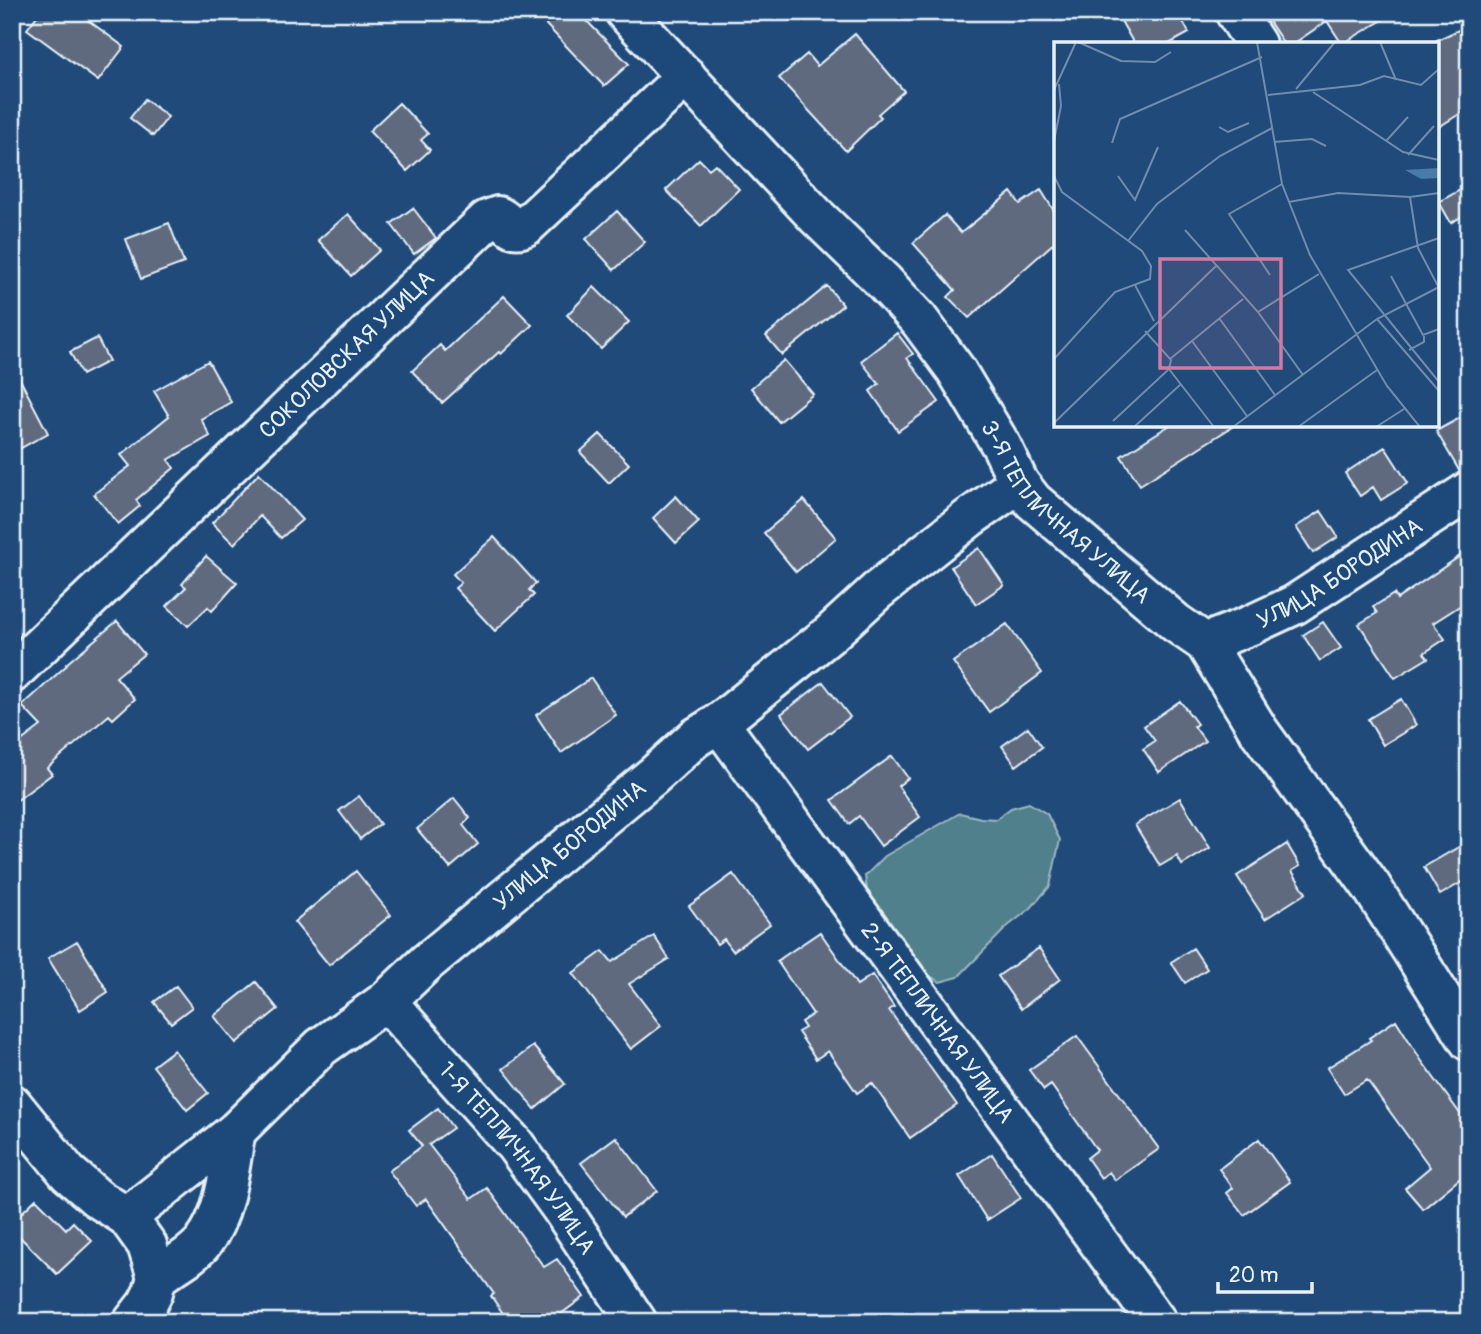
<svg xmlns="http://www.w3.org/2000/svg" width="1481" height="1334" viewBox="0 0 1481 1334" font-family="Pangolin,sans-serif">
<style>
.green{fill:#50808b;stroke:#9cb8c2;stroke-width:2}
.building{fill:#5f6b7f;stroke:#e8f1f8;stroke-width:2}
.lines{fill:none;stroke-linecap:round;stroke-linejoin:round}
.minor-casing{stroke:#e8f1f8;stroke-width:44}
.minor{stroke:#1f4a7a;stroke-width:38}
.labels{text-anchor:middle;stroke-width:5;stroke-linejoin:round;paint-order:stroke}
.street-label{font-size:23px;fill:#e8f1f8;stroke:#1f4a7a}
.inset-road{fill:none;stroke:#6f8dac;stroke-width:2}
.view{fill:#d37aa2;fill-opacity:0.15;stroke:#d37aa2;stroke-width:3.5}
.inset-edge{fill:none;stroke:#e8f1f8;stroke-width:3.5}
</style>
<rect width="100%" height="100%" fill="#1f4a7a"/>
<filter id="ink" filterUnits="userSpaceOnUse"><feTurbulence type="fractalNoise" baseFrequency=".0143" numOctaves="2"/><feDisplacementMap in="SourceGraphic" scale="14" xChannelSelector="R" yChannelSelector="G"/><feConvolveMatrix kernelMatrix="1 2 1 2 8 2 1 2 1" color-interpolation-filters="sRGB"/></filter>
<g filter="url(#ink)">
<path class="green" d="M1029 803 1047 814 1060 840 1050 886 1031 908 1008 926 958 977 940 982 919 969 868 897 865 876 885 856 960 813 981 818 996 819 1011 808Z"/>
<path class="building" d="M40 12H77L124 47 98 81 27 29Z
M534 12H578L629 64 604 86Z
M1116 12H1178L1189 33 1169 44H1134Z
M1263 12H1396L1342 44 1327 21 1293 44H1284Z
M1469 25V108L1437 128V40Z
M855 34 904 91 878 114 881 117 846 151 779 78 807 54 817 66Z
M145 99 168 117 153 136 130 118Z
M399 103 428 134 421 140 430 150 407 171 369 131Z
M699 159 709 169 715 164 739 189 701 226 666 190Z
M1469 185V212L1451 223 1439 202Z
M1041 190 1056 214V241L969 318 948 297 955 290 913 243 945 215 961 233 1011 192 1020 204Z
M413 208 436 238 414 254 391 224Z
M617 211 645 242 614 270 586 239Z
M348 214 380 250 351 276 318 240Z
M169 223 184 263 141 279 126 239Z
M827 286 843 305 782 355 766 336Z
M594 287 629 322 601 349 567 315Z
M504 296 532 325 501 354 499 352 442 403 412 371 440 345 445 351Z
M897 333 913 354 907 358 939 402 898 431 870 391 879 384 861 361Z
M97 338 109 361 82 375 70 352Z
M784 360 813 394 779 422 751 388Z
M208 361 231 402 201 419 210 436 168 460 174 468 136 500 140 506 118 524 94 494 130 466 121 455 169 416 154 391Z
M12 364 48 433 12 453Z
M1469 413V469L1460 472 1436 431Z
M1170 425H1235L1140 485 1121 456Z
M600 434 629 464 609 483 580 452Z
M1385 447 1408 483 1381 500 1373 487 1360 496 1345 473Z
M259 473 302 520 281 538 260 516 234 544 212 523Z
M676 496 699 522 676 543 653 518Z
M804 500 836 538 796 572 764 533Z
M1321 511 1338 537 1313 553 1296 527Z
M494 537 536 583 529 590 534 595 495 631 455 588 461 583 453 574Z
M979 548 1004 585 976 604 951 567Z
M1469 550V600L1433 623 1445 639 1424 653 1428 658 1395 678 1359 624 1377 613 1373 607 1394 594 1397 599Z
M206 556 237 583 212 611 208 607 188 626 167 606 186 587 182 584Z
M117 621 144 654 116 677 135 699 113 719 109 715 47 768 52 774 12 804V748L41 726 22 706 67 665 66 664Z
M1323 622 1341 648 1320 661 1303 635Z
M1007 624 1042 673 989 712 953 662Z
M591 678 616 715 561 753 536 715Z
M823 682 850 717 808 749 781 714Z
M1401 699 1416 725 1383 745 1368 719Z
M1180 701 1197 724 1194 726 1205 741 1159 772 1143 749 1155 741 1144 726Z
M1028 727 1042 747 1016 766 1002 746Z
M892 756 908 778 898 786 920 817 881 846 859 816 849 824 832 800Z
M359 796 380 824 360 839 339 811Z
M454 798 470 818 463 825 478 844 450 868 417 829Z
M1180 798 1210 848 1182 865 1177 856 1160 866 1135 825Z
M1469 841V878L1440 895 1424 867Z
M1287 844 1300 866 1292 871 1306 893 1265 919 1237 876Z
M356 871 391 915 329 965 294 922Z
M733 874 770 924 733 951 724 939 717 944 689 906Z
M820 932 857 985 872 975 894 1007 889 1010 957 1105 910 1138 872 1083 857 1093 828 1051 816 1059 798 1032 805 1028 801 1022 813 1014 777 961Z
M654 936 669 959 629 984 661 1026 631 1049 573 973 603 951 612 962Z
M77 941 108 992 80 1010 48 958Z
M1039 948 1060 979 1021 1009 998 976Z
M1193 948 1207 969 1185 983 1171 962Z
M256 982 278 1009 236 1043 214 1016Z
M176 986 192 1007 171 1023 154 1002Z
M1396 1020 1421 1060 1469 1126V1171L1423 1209 1405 1188 1430 1167 1367 1080 1344 1094 1327 1068 1371 1040 1369 1038Z
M1077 1036 1159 1149 1115 1180 1109 1172 1101 1178 1087 1158 1097 1150 1051 1085 1044 1090 1029 1070Z
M533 1046 565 1084 535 1109 503 1069Z
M174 1050 208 1093 187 1110 153 1066Z
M438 1108 453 1128 429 1145 471 1199 487 1188 544 1267 557 1259 584 1297 550 1322H509L491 1296 494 1294 426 1199 416 1206 389 1171 422 1146 409 1130Z
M616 1137 657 1191 623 1217 581 1163Z
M1259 1139 1290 1182 1244 1215 1227 1193 1233 1188 1219 1169Z
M992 1154 1021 1198 987 1220 959 1176Z
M36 1199 66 1229 73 1222 92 1241 57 1274 12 1229V1222Z"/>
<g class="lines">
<g class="minor-casing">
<g id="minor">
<path id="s1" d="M625 12 816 216 883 281 919 320 956 370 1002 447 1019 483 1033 501 1176 623 1205 643 1259 731 1371 886 1469 1041"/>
<path d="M1235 12 1256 44"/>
<path id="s2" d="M1205 643 1251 625 1294 605 1469 491"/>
<path id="s3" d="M12 673 487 220 498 216C510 221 510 234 526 226L686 76"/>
<path id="s4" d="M719 723 1157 1322"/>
<path id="s5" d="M386 1001 515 1145 561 1208 637 1322"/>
<path d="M12 1104 68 1173 97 1198 127 1217 147 1245 157 1277 153 1292 147 1304 133 1322"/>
<path id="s6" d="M127 1217 236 1131 321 1047 386 1001 426 963 653 776 695 738 719 723 830 634 877 591 969 518 1019 483"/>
<path d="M157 1277C172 1266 193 1256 204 1241 227 1211 229 1166 236 1131"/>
</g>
</g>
<use href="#minor" class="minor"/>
</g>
</g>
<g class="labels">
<g class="street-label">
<text dy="8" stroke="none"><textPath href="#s3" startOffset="462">СОКОЛОВСКАЯ УЛИЦА</textPath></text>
<text dy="8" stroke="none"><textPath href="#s1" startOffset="670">3-Я ТЕПЛИЧНАЯ УЛИЦА</textPath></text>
<text dy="8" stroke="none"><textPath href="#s2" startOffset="152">УЛИЦА БОРОДИНА</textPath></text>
<text dy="8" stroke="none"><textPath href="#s6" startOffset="579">УЛИЦА БОРОДИНА</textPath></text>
<text dy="8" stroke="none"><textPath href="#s4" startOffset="371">2-Я ТЕПЛИЧНАЯ УЛИЦА</textPath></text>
<text dy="8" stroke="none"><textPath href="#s5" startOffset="205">1-Я ТЕПЛИЧНАЯ УЛИЦА</textPath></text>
</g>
</g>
<g transform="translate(1054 42)">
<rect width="385" height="385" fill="#1f4a7a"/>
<path d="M385 126V136L367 137 351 128Z" fill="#4a7ba7"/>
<path class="inset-road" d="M24 0 67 19 101 20 117 10M203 0 228 142 256 213 333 344 366 385M326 0 342 38M242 47 281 0M0 48 22 0M259 50 349 110 385 118M214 53 306 43 330 34 367 43 385 27M165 85 174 90 195 81M0 99 7 64 5 42M332 99 354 75M220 100 258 97 272 104M58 101 66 77 208 15M354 113 380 84M0 134 8 150 88 209 97 224 96 237 61 250 0 317M64 134 81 158 104 105M356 155 364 206 385 246M235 160 284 151 356 155 385 151M131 188 204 270 249 333M385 196 294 228 385 340M74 199 103 162 166 114 218 86M216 233 175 172 228 142M337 234 369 293 385 287M81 243 100 279M204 270 265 232M165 276 221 353M323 277 385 349M91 289 117 318 115 327 160 385M138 299 193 374M355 308 370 300V294M116 317 189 257M59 379 115 327M0 381 162 224M80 385 127 342M179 385 323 277 385 245M244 385 323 328M322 385 350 367"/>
<path class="view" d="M106 217H227V326H106Z"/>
<rect width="385" height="385" class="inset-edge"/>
</g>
<rect width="1481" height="1334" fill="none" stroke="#1f4a7a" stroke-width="42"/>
<rect x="21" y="21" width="1439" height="1292" fill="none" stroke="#e8f1f8" stroke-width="2.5" filter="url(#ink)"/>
<path d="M1218 1282v10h94v-10" fill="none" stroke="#e8f1f8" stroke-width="3.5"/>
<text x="1229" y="1282" font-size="21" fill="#e8f1f8" stroke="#1f4a7a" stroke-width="5" paint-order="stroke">20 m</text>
</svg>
